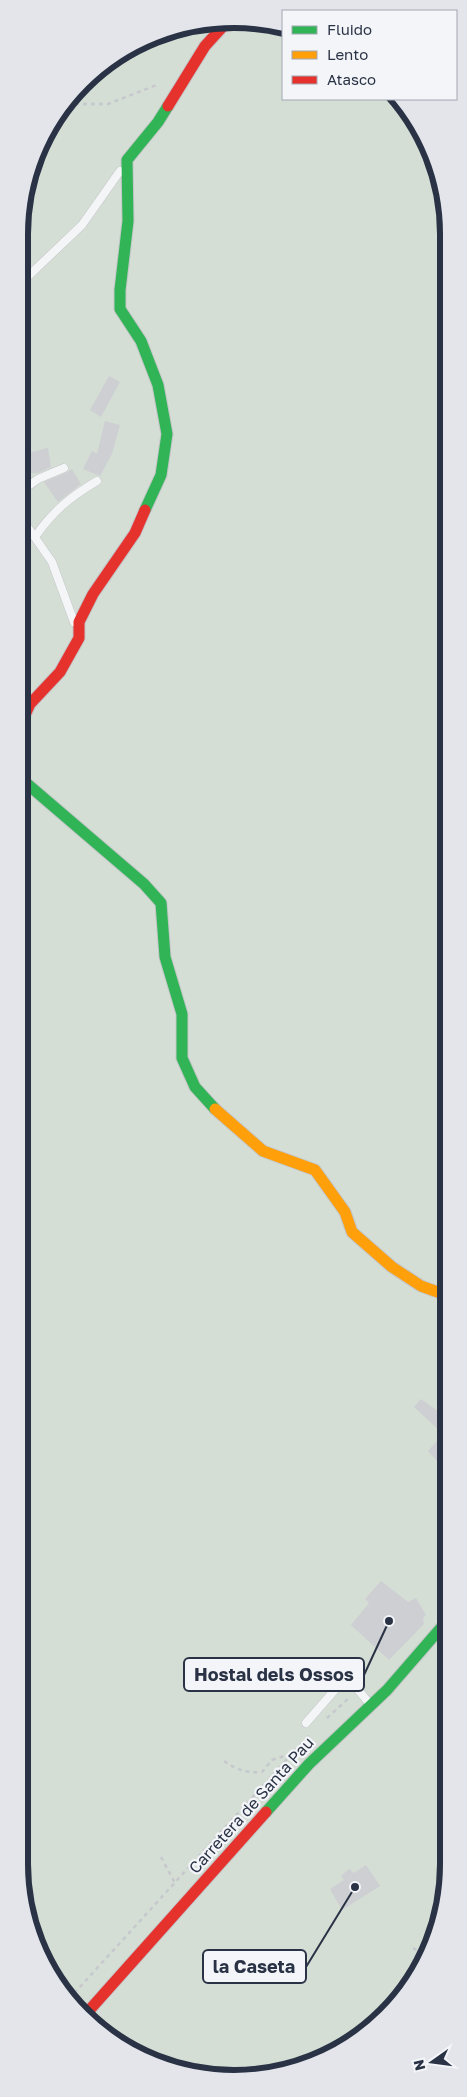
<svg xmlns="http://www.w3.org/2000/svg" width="467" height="2097" viewBox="0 0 467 2097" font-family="'Golos Text',sans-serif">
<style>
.green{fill:#d5ded5}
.building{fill:#cdcfd3}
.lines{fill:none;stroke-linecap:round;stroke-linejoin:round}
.lane-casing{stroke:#c3c5c8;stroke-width:9}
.fast-casing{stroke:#c3c5c8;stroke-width:13}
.slow-casing{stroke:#c3c5c8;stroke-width:13}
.jam-casing{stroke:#c3c5c8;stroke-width:13}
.path{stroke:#c6c8cd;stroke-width:2.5;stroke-dasharray:4 4;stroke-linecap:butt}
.lane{stroke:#f4f5f7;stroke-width:8}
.fast{stroke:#30b455;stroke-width:11}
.slow{stroke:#ff9f0a;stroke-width:11}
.jam{stroke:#e5322d;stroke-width:11}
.labels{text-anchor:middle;stroke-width:4.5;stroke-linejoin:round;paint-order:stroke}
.street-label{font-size:16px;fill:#2a3345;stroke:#f3f5f9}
.rim{fill:none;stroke:#2a3345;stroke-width:6}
.leader{fill:none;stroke:#2a3345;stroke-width:2}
.callout-dot{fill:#2a3345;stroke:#f3f5f9;stroke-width:2}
.callout{fill:#f3f5f9;stroke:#2a3345;stroke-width:2}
.callout-label{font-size:18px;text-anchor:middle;font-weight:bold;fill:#2a3345}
</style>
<rect width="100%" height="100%" fill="#e5e7ea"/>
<path class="green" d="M262 21 283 27V99H398L426 139 446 206V1892L420 1971 364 2034 289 2071 219 2078 139 2056 72 2005 35 1945 19 1863 21 205 48 126 103 63 178 26Z"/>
<path class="building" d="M109 376 120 382 101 417 90 410Z
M105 421 120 425 112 454 100 476 83 469 92 451 97 454Z
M48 448 51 467 38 473H31L27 453Z
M72 469 81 484 58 502 44 482 66 473Z
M421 1399 446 1417V1453L438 1462 428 1451 443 1434 414 1407Z
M381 1581 408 1602 416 1598 426 1615 423 1618 424 1624 389 1660 351 1625 369 1603 365 1599Z
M366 1865 380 1886 342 1910 330 1889 344 1880 341 1876 349 1869 354 1873Z"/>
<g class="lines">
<g class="lane-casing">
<path id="lane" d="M21 283 82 225 120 171
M20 492 38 479 64 468
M20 516 52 562 74 622
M35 537C53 511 70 497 97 481
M306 1723 347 1676 369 1703"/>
</g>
<g class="fast-casing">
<path id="fast" d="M145 510 161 475 167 434 158 385 141 341 120 309V290L128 221 127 160 158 122 168 106
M20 773 25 782 144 884 161 903 165 957 182 1014V1058L195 1087 215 1109
M266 1812 309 1764 387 1690 446 1622"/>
</g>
<g class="slow-casing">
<path id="slow" d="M215 1109 263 1151 315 1170 345 1212 352 1232 392 1267 421 1286 446 1295"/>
</g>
<g class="jam-casing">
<path id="jam" d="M168 106 205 46 226 23
M20 726 30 704 60 672 79 638V622L93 594 135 533 145 510
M85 2015 266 1812"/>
</g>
<path class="path" d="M67 104H108L159 84
M327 1718 350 1697
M224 1761C237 1770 246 1773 262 1772L272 1760 290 1754
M161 1857 175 1883
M413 1948 425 1955
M69 1999 310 1734"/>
<use href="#lane" class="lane"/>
<use href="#fast" class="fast"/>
<use href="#slow" class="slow"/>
<use href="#jam" class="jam"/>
</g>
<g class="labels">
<g class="street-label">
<text transform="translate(251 1805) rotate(-48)" y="6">Carretera de Santa Pau</text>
</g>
</g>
<path d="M0 0H467V2097H0ZM234 28H234A206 206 0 0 1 440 234V1864A206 206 0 0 1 234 2070H234A206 206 0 0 1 28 1864V234A206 206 0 0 1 234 28Z" fill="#e3e5eb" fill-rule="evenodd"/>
<path class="rim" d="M234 28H234A206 206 0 0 1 440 234V1864A206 206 0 0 1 234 2070H234A206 206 0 0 1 28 1864V234A206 206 0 0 1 234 28Z"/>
<path class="leader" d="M389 1621L364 1675M355 1887L306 1967"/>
<g class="callout-dot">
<circle cx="389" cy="1621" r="5"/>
<circle cx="355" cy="1887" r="5"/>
</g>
<g class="callout">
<rect x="184" y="1658" width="180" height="33" rx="5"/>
<rect x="203" y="1950" width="103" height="33" rx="5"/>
</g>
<g class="callout-label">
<text x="274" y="1681">Hostal dels Ossos</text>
<text x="254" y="1973">la Caseta</text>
</g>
<rect x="282" y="10" width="175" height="90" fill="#f3f5f9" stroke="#a3a7b1"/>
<rect x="292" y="26" width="25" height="8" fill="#30b455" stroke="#a3a7b1"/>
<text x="327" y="35" font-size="15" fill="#2a3345">Fluido</text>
<rect x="292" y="51" width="25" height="8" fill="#ff9f0a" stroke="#a3a7b1"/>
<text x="327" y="60" font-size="15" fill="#2a3345">Lento</text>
<rect x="292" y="76" width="25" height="8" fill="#e5322d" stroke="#a3a7b1"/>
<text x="327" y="85" font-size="15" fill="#2a3345">Atasco</text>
<g transform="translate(432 2062) rotate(256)" stroke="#f3f5f9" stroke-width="4" paint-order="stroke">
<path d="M0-4L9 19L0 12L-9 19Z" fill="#2a3345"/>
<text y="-8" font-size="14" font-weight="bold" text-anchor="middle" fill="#2a3345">N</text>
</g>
</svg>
